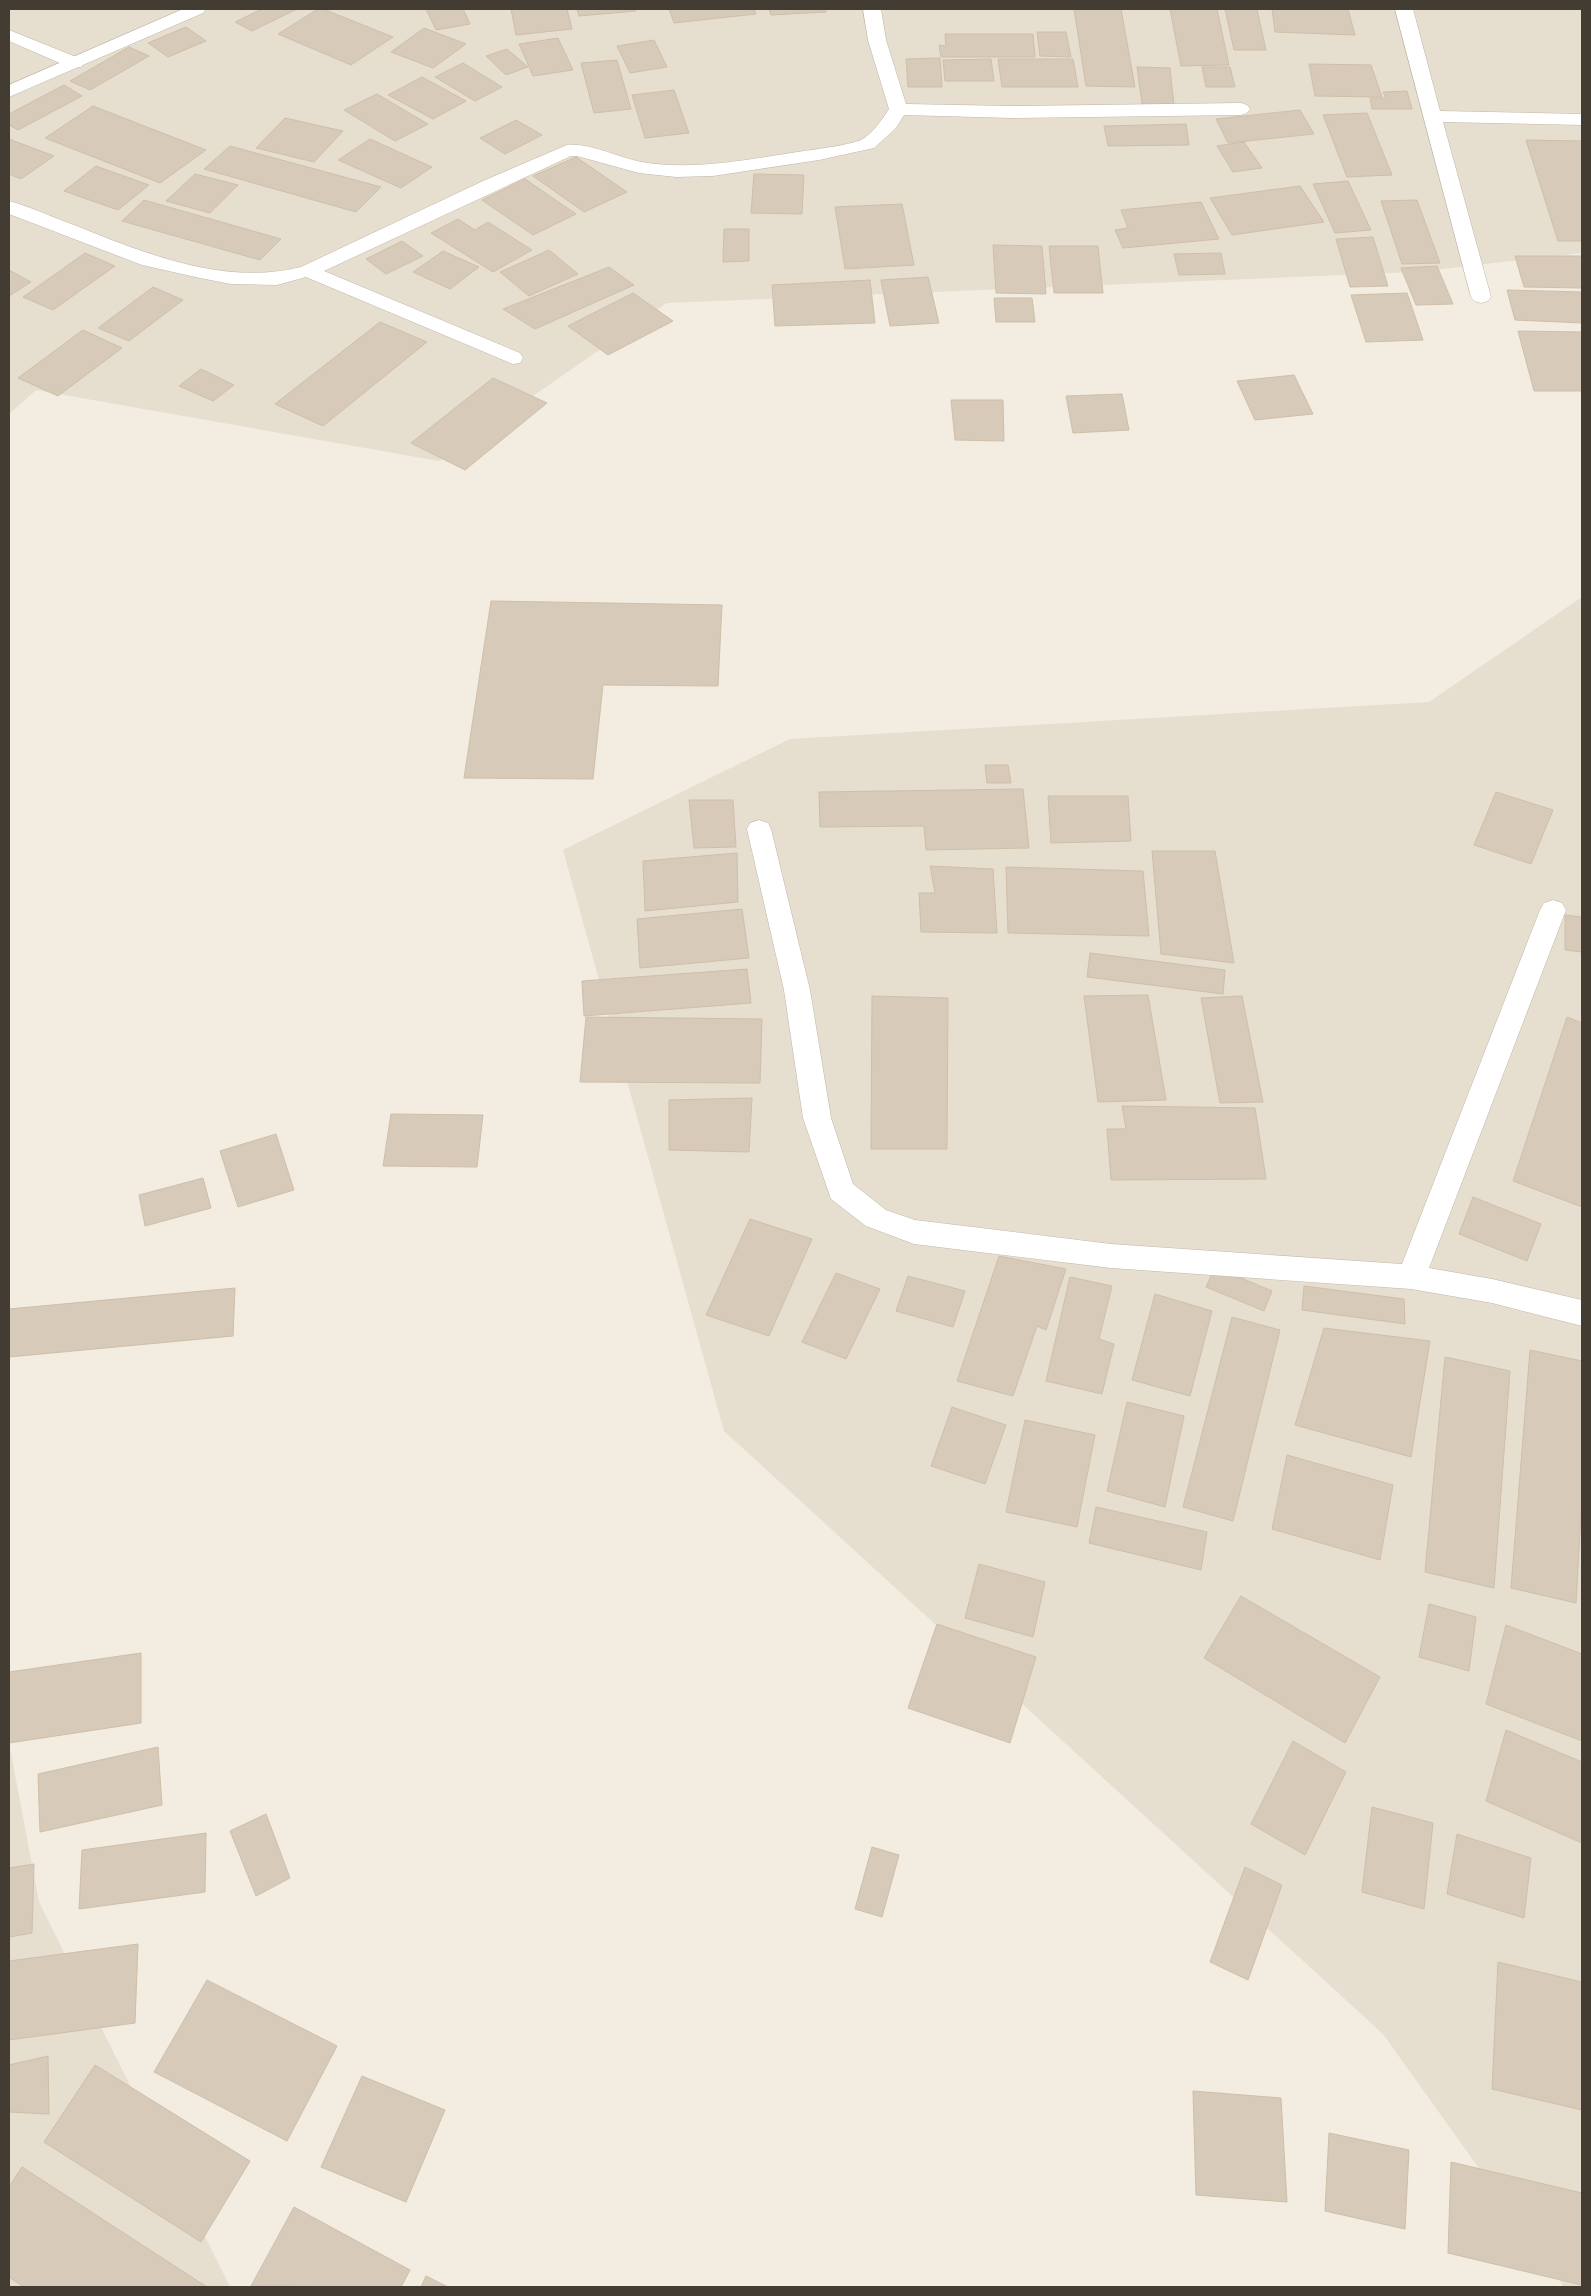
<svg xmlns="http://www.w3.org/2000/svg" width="1591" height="2296" viewBox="0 0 1591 2296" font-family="'Public Sans',sans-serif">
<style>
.residential{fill:#e6decf}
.building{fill:#d7cab9;stroke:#cfbfa9}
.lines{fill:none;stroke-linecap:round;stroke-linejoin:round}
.minor-casing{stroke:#c0b6a7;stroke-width:1}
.tertiary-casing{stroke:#c0b6a7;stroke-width:1}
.minor{fill:#fff;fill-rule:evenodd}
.tertiary{fill:#fff;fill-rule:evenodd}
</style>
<rect width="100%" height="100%" fill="#f2ece1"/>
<path class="residential" d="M9 9H1582V253L1415 272 667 303 439 461 36 390 9 414Z
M1582 597V2287H1564L1383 2034 724 1431 563 850 790 739 1429 702Z
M9 1743 39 1902 230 2287H9Z"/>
<path class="building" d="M262 9H297L252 31 235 22Z
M318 9H323L393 37 351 65 278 34Z
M426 9H463L470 24 436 30Z
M511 9H567L572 29 516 35Z
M577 9H635L636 11 579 16Z
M669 9H754L756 14 674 23Z
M769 9H826V12L771 15Z
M1074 9H1121L1135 87 1086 86Z
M1170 9H1217L1229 65 1181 66Z
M1225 9H1257L1266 50H1234Z
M1272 9H1348L1355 35 1275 32Z
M186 27 206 41 168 57 148 43Z
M424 28 466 44 433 68 391 52Z
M1037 32H1066L1071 57 1040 56Z
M945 34H1033L1035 57H941L939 45 946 46Z
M558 38 573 70 533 76 519 44Z
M654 40 667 67 630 73 617 46Z
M129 47 149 56 90 90 70 81Z
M507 49 528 67 506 75 486 56Z
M940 58 942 87H908L906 59Z
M991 59 994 81H945L943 60Z
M998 59H1073L1078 87H1002Z
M617 60 631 109 594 113 581 63Z
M463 63 502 87 475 101 435 77Z
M1309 64 1371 65 1382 97 1315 96Z
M1137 67 1170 68 1174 105 1142 104Z
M1202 67H1230L1235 87H1206Z
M422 77 466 101 433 119 388 95Z
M64 85 82 96 18 130 9 125V114Z
M674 90 689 133 645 138 632 95Z
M1407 91 1412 109H1372L1370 98H1386L1383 92Z
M377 94 428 124 395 141 344 110Z
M93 106 206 150 160 183 45 138Z
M1300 110 1314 134 1228 143 1216 119Z
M1367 113 1392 175 1347 177 1323 115Z
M285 118 343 131 314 162 256 148Z
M516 120 542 135 505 154 480 138Z
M1186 124 1189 145 1108 146 1104 126Z
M9 139 54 156 21 179 9 174Z
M370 139 432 167 401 188 338 160Z
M1526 140 1582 141V241H1558Z
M1244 142 1262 168 1233 172 1217 146Z
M230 146 381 187 356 212 204 169Z
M576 157 627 192 584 212 533 176Z
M96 166 149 185 118 210 64 191Z
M195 174 238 185 210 213 166 201Z
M754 174 804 175 802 214 751 213Z
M525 179 576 214 533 235 482 200Z
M1348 181 1371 230 1335 233 1313 184Z
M1300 186 1324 222 1232 235 1210 198Z
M144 200 281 239 260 260 122 221Z
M1417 200 1440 263 1402 264 1381 201Z
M1201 202 1219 239 1123 248 1115 230 1128 228 1121 210Z
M902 204 914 265 845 269 835 207Z
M458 219 475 230 488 222 532 250 493 272 431 233Z
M724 229H749V261L723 262Z
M1373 237 1388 286 1350 287 1336 239Z
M402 241 423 256 386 274 366 259Z
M993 245 1042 246 1046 294 996 293Z
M1049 246H1098L1103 293H1054Z
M549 250 578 274 529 296 500 272Z
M443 251 479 267 450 289 413 272Z
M85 253 115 266 53 310 23 297Z
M1221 253 1225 274 1179 275 1174 254Z
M1515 256H1582V288L1524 287Z
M1437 266 1453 304 1416 305 1401 268Z
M609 267 634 285 535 329 503 309Z
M9 270 31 282 9 296Z
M928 277 939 323 890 326 881 280Z
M870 280 875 323 775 326 772 285Z
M153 287 183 300 129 341 98 328Z
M1507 290 1582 292V323L1515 320Z
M633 293 673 321 608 355 568 326Z
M1407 293 1423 340 1366 342 1351 295Z
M994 298H1032L1035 322H996Z
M380 322 427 342 323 426 275 404Z
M83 330 122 348 58 396 18 378Z
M1518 331 1582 332V391H1534Z
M201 369 234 385 213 401 179 386Z
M1294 375 1313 414 1255 420 1237 381Z
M493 378 547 403 465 470 411 443Z
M1122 394 1129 430 1073 433 1066 396Z
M951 400H1003L1004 441 955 440Z
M491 601 722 605 718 686 603 685 593 779 464 778Z
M985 765H1008L1011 783H987Z
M1023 789 1029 848 926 850 924 826 820 827 819 792Z
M1496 792 1553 810 1531 864 1474 845Z
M1048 796H1128L1131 841 1051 843Z
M689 800H733L736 847 694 848Z
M1152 851H1215L1234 963 1161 954Z
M737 853 738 902 645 911 643 861Z
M930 866 993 869 997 933 921 932 919 893H935Z
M1006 867 1143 871 1149 936 1008 933Z
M742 909 749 958 640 968 637 919Z
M1565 915 1582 917V952L1565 950Z
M1090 953 1225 970 1223 994 1087 977Z
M747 969 751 1003 584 1016 582 981Z
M1148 995 1166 1100 1098 1102 1084 996Z
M872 996 948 998 947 1149H871Z
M1242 996 1263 1102 1220 1103 1201 998Z
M586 1017 762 1019 760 1083 580 1082Z
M1567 1017 1582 1023V1207L1513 1181Z
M752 1098 749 1152 669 1150V1100Z
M1122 1106 1255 1108 1266 1179 1111 1180 1107 1129H1126Z
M391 1114 483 1115 477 1167 383 1166Z
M276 1134 294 1190 238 1207 220 1151Z
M203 1178 211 1208 145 1226 139 1195Z
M1473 1197 1541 1224 1527 1261 1459 1234Z
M750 1219 812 1239 769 1336 706 1315Z
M999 1256 1066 1269 1046 1330 1037 1326 1013 1396 957 1381Z
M1215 1267 1272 1291 1264 1311 1206 1287Z
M836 1273 880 1289 846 1359 802 1342Z
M908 1276 965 1291 953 1327 896 1311Z
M1070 1277 1112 1286 1099 1339 1114 1344 1102 1394 1046 1381Z
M1304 1286 1404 1299 1405 1324 1302 1310Z
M235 1288 233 1336 9 1357V1309Z
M1155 1294 1212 1311 1190 1396 1132 1380Z
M1232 1317 1280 1330 1233 1521 1183 1507Z
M1324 1328 1430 1341 1411 1457 1295 1425Z
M1530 1350 1582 1361V1496L1576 1603 1511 1588Z
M1445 1357 1510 1371 1494 1588 1425 1572Z
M1127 1402 1184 1416 1165 1507 1107 1491Z
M952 1407 1006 1425 985 1484 931 1466Z
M1025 1420 1095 1435 1077 1527 1006 1512Z
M1287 1455 1393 1485 1380 1560 1272 1529Z
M1096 1507 1207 1532 1201 1570 1089 1543Z
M979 1564 1045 1582 1033 1637 965 1618Z
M1241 1596 1380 1677 1345 1743 1204 1658Z
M1429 1604 1476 1617 1469 1671 1419 1657Z
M937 1624 1036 1657 1010 1743 908 1708Z
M1506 1625 1582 1654V1741L1486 1704Z
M141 1653V1723L9 1743V1672Z
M1506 1730 1582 1762V1843L1486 1801Z
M1293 1741 1346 1772 1305 1855 1251 1824Z
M158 1747 162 1805 40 1832 38 1774Z
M1372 1807 1433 1823 1424 1909 1362 1892Z
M266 1814 290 1878 256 1896 230 1831Z
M206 1833 205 1892 79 1909 82 1850Z
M1457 1834 1531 1858 1524 1918 1447 1894Z
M872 1847 899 1855 882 1917 855 1909Z
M34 1864 32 1933 9 1937V1868Z
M1245 1867 1282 1885 1248 1980 1210 1962Z
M138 1944 135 2023 9 2040V1961Z
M1498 1962 1582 1982V2110L1492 2089Z
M207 1980 337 2046 287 2141 154 2072Z
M48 2056 49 2114 9 2112V2065Z
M95 2065 250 2161 201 2242 44 2142Z
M362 2076 445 2110 406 2202 321 2167Z
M1193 2091 1281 2098 1287 2202 1196 2195Z
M1329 2133 1409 2150 1405 2229 1325 2211Z
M1451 2162 1582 2193V2285L1448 2253Z
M22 2167 207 2287H24L9 2277V2187Z
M294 2207 410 2270 401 2287 251 2286Z
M426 2276 448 2287H421Z"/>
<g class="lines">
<g class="minor-casing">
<path id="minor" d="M863 9H881L886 40 906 104 1012 106 1241 103 1247 105 1250 109 1247 113 1241 115 1012 118 904 115 896 128 874 148 819 160 713 176 676 177 639 173 577 156H571L324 271 520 353 523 358 520 363 513 364 306 277 277 285 231 284 200 278 142 265 9 214V201C28 206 47 215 66 222 140 251 221 287 301 267L483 181 567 145C592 143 616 157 641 162 696 171 750 159 804 151 818 149 849 145 861 140 872 134 882 120 889 109L868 40Z
M1395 9H1413L1440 111 1582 114V125L1443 122 1491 297 1488 301 1481 303 1474 301 1471 297Z
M9 30 81 59 84 63 81 67H69L9 41Z
M759 820 768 823 771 829 810 990 831 1118 853 1184 886 1210 915 1220 1111 1244 1402 1264 1540 910 1544 903 1553 900 1562 903 1566 910 1429 1268 1492 1279 1582 1300V1326L1492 1303 1411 1289 1111 1268 914 1244 866 1226 831 1199 803 1118 784 990 747 829 750 823Z"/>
</g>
<g class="tertiary-casing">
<path id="tertiary" d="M183 9H206L203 13 9 97V85Z"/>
</g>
<use href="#minor" class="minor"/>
<use href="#tertiary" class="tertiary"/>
</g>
<rect width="1591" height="2296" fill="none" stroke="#433c32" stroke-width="20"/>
</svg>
